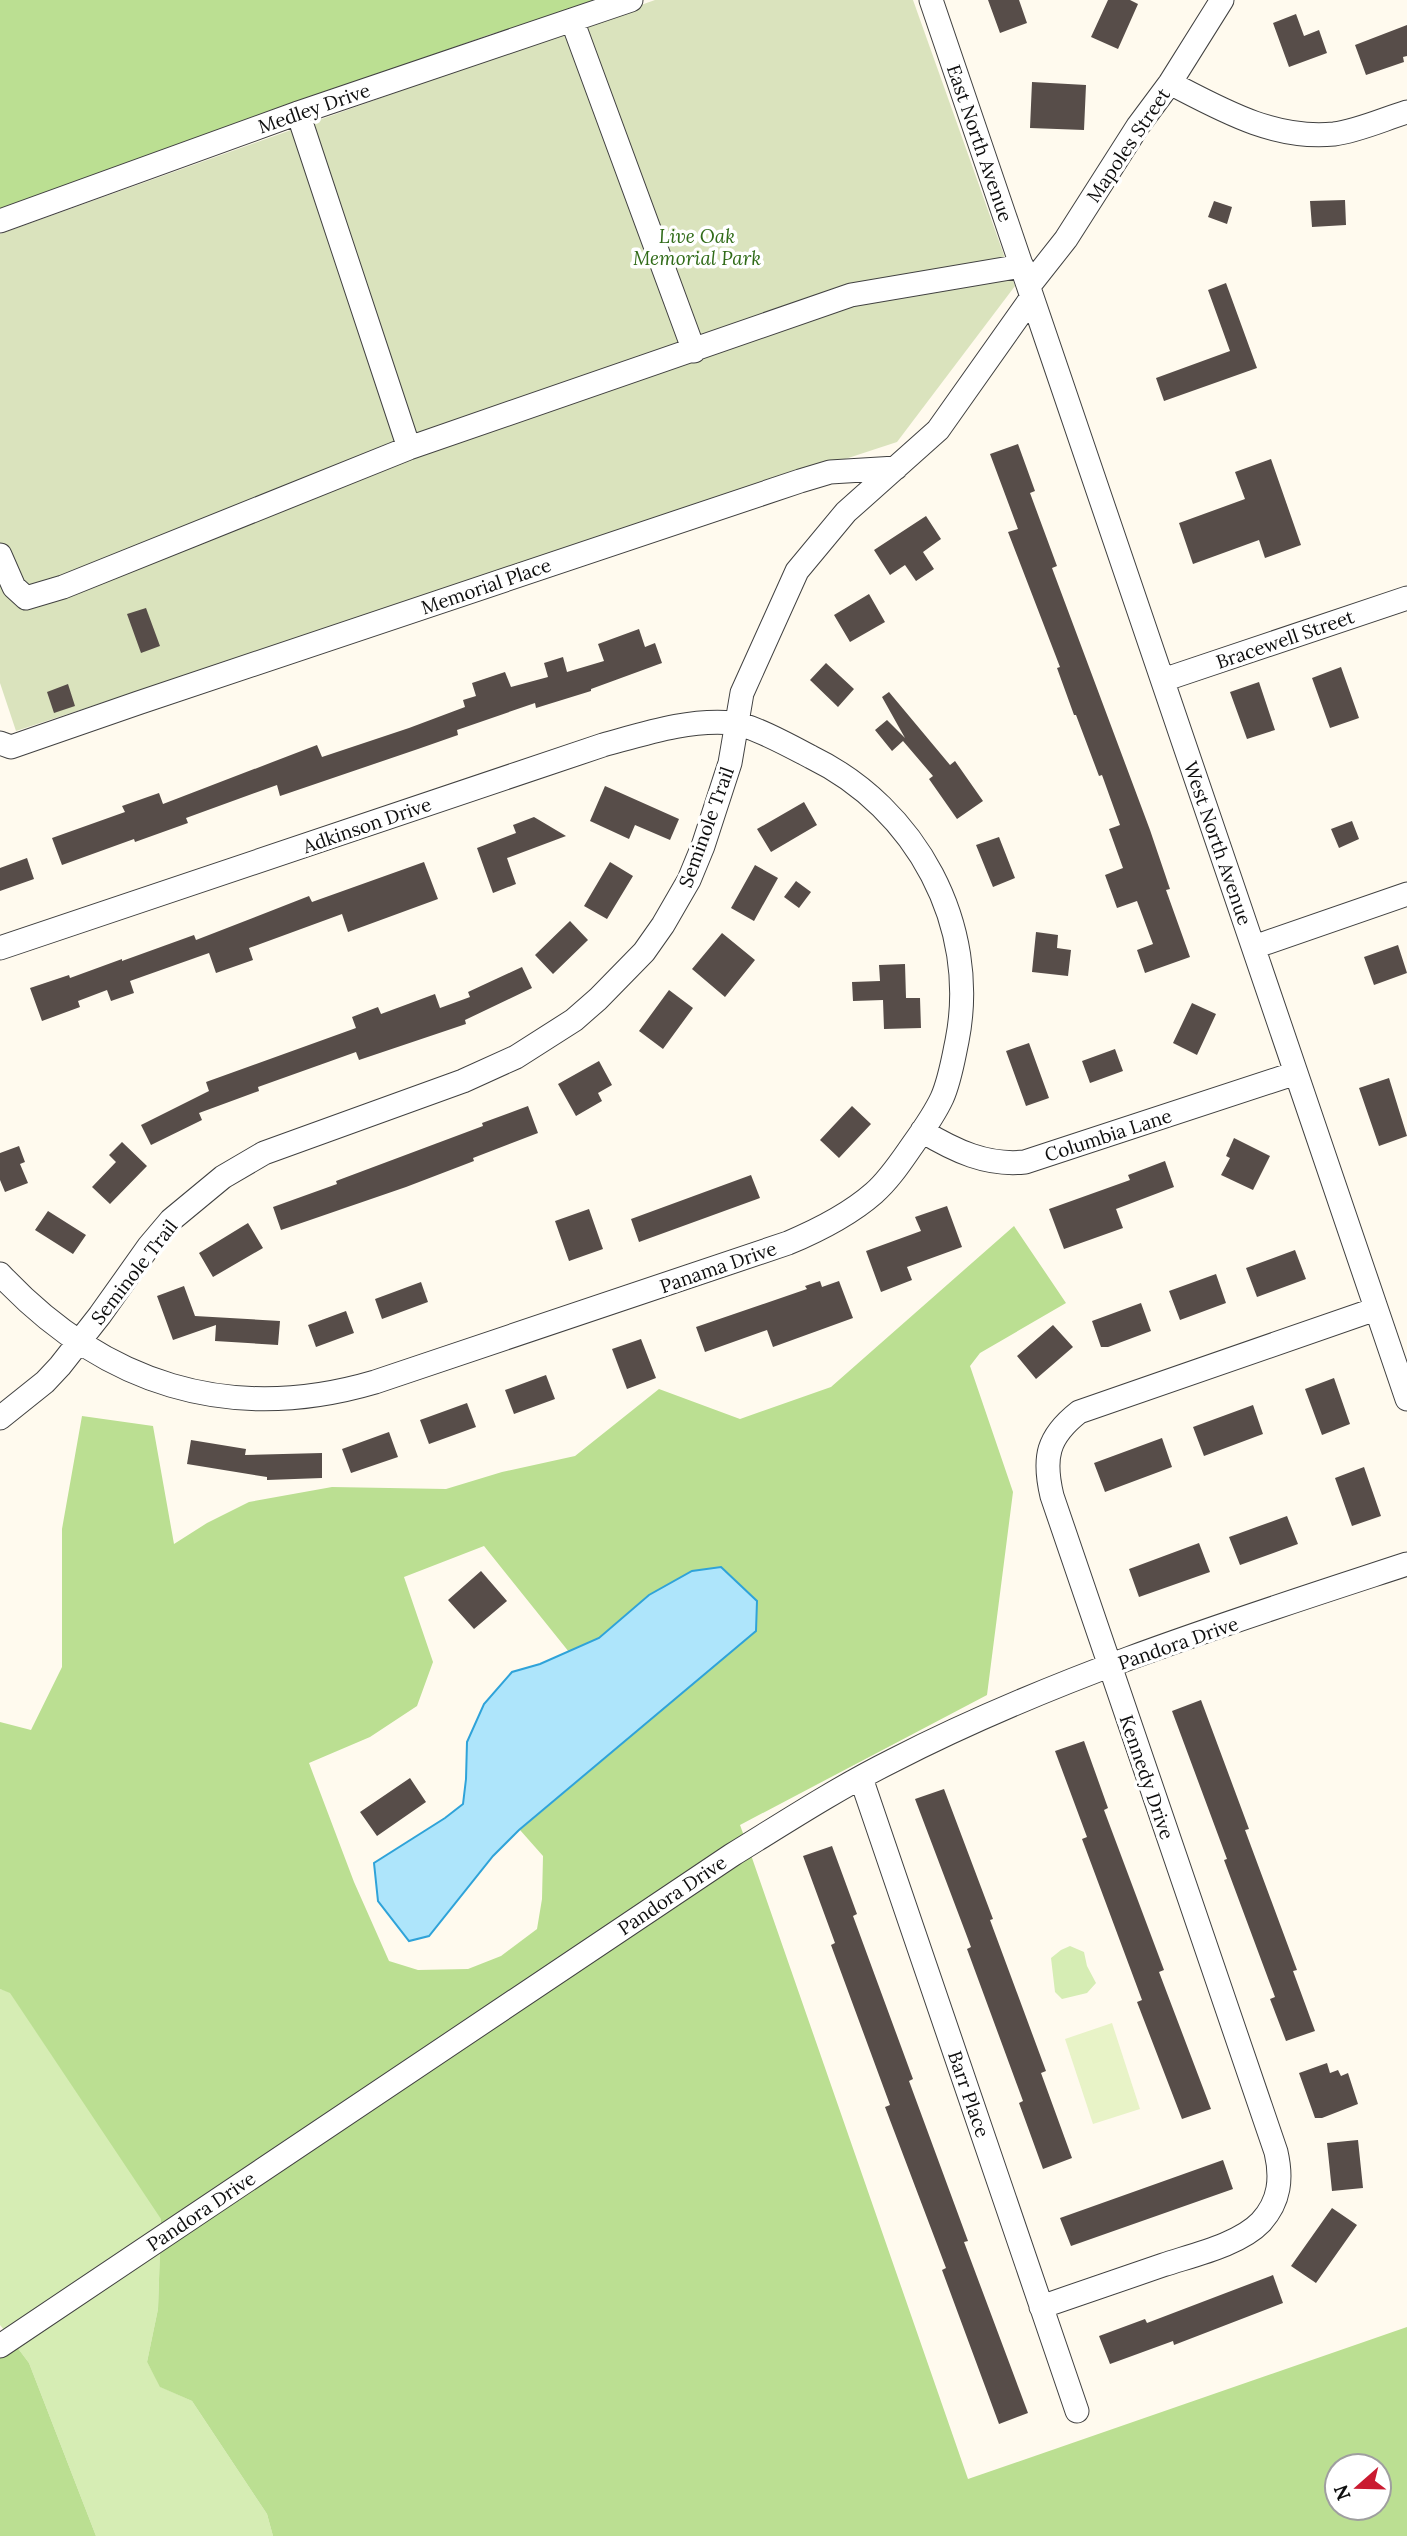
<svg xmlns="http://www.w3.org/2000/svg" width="1407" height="2536" viewBox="0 0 1407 2536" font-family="Lora,serif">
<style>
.green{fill:#d6edb4}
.forest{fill:#bbdf92;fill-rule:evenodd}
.cemetery{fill:#dae3bd}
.pitch{fill:#e8f3c7}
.water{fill:#aee5fb;stroke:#2fa3d9;stroke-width:2}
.building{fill:#574d49}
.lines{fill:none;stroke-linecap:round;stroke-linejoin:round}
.minor-casing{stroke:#414141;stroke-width:25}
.minor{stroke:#fff;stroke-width:23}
.labels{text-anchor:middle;stroke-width:7;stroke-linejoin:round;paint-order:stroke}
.street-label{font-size:19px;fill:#0e0e0e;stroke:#fff}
.park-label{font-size:19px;font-style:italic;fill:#306b18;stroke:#fff}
</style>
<rect width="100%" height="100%" fill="#fffaee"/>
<path class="green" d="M1070 1946 1084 1952 1087 1966 1096 1983 1087 1993 1062 1999 1055 1992 1051 1958 1061 1950Z
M0 1989 10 1992 162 2219 161 2225 5 2331 0 2325Z
M160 2250 158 2309 147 2362 161 2387 192 2401 267 2514 273 2536H96L29 2363 17 2347Z"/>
<path class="forest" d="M0 0H599L532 23 491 34 0 211Z
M1014 1226 1066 1303 980 1353 970 1366 1013 1492 987 1695 740 1825 744 1836 161 2225V2219L10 1993 0 1989V1722L31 1730 62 1667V1529L82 1416 153 1426 174 1544 207 1523 249 1502 332 1487 446 1489 502 1472 575 1456 659 1389 740 1419 831 1387ZM484 1546 569 1652 599 1638 649 1595 756 1631 520 1830 543 1856 542 1899 537 1929 501 1956 468 1969 418 1970 389 1961 354 1882 309 1763 370 1737 417 1706 433 1662 404 1577Z
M751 1855 968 2479 1407 2327V2536H273L267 2514 192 2401 160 2387 147 2362 158 2309 160 2250ZM1337 2466H1379V2508H1337Z
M17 2347 29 2363 96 2536H0V2358Z"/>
<path class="cemetery" d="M655 0H913L1015 286 897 442 16 731 0 683V234Z"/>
<path class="pitch" d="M1112 2023 1140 2109 1093 2124 1065 2039Z"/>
<path class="water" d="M721 1567 757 1601 756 1631 519 1830 493 1856 429 1936 409 1941 378 1901 374 1863 445 1818 463 1804 466 1779 467 1742 484 1704 512 1672 540 1664 599 1638 649 1595 692 1571Z"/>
<path class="building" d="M988 0H1019L1027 23 1000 33Z
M1108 0H1130L1138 4 1118 49 1091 37Z
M1296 14 1304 36 1319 30 1327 53 1289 67 1273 23Z
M1407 25V56L1403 57 1404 62 1366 75 1355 45Z
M1032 82 1086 85 1084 130 1030 128Z
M1345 200 1346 225 1312 227 1310 201Z
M1214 201 1232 207 1227 224 1208 217Z
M1226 283 1257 368 1164 401 1156 378 1230 351 1208 290Z
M1018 444 1035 491 1030 493 1057 566 1052 568 1150 830 1170 889 1166 890 1190 957 1145 973 1137 950 1153 944 1137 901 1117 908 1105 875 1123 868 1109 829 1120 825 1102 775 1099 776 1076 715H1074L1057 668 1060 667 1008 532 1018 529 990 454Z
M1271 459 1301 545 1265 558 1259 540 1193 564 1179 523 1245 499 1235 472Z
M926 516 941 539 923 552 934 569 916 581 905 565 890 575 874 550Z
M869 594 885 622 850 642 834 615Z
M146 608 160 646 141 653 127 614Z
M639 629 645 647 655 643 662 663 591 689V691L536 708 535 703 457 730 458 735 418 749 280 796 277 785 186 818 188 823 135 842 134 839 62 865 52 838 125 812 122 806 159 793 163 804 317 745 322 757 409 728 465 707 463 700 476 696 472 683 505 672 511 687 548 677 544 663 563 657 567 672 604 661 598 644Z
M826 663 854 689 838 707 810 680Z
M1341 667 1359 718 1330 728 1312 678Z
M1259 682 1275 730 1247 739 1230 692Z
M68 684 75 706 54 713 47 692Z
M889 692 950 765 955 761 983 801 957 819 929 779 933 776 903 741 892 751 875 730 887 720 905 738 882 697Z
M605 786 679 819 670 840 635 825 629 839 590 821Z
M804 802 817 825 771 852 757 829Z
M534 817 566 836 507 858 516 884 493 893 477 848 516 833 513 825Z
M1352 821 1359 839 1339 848 1331 829Z
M999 837 1015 878 993 887 976 845Z
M27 858 34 879 0 891V868Z
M424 862 438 899 348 932 342 914 249 948 253 960 216 973 209 953 130 981 134 993 111 1001 107 990 78 1001 80 1007 42 1021 30 988 69 975 70 978 122 959V961L194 935 196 940 309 896 312 902Z
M610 862 633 876 607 919 584 906Z
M755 865 778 878 754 921 731 908Z
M796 881 811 892 799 908 784 897Z
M570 921 588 940 553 974 535 955Z
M1036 932 1058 935 1057 948 1071 950 1068 976 1032 972Z
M722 933 755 960 725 997 692 969Z
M1398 945 1407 973 1374 985 1364 957Z
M905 964 906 998H920L921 1028 884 1029 883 1000 853 1001 852 982 880 981 879 965Z
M522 967 532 988 465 1020 466 1024 359 1060 356 1052 258 1087 259 1091 199 1113 202 1120 151 1145 141 1125 209 1091 206 1082 356 1028 352 1017 378 1007 381 1014 435 994 440 1008 470 997 468 992Z
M669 990 693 1008 663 1049 639 1031Z
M1192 1003 1216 1014 1197 1055 1173 1043Z
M1029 1043 1049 1098 1026 1106 1006 1051Z
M1115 1049 1123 1071 1090 1083 1082 1061Z
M599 1061 612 1085 598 1093 602 1101 576 1116 558 1084Z
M1389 1078 1407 1136 1379 1146 1359 1088Z
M528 1106 538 1133 473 1158 474 1161 406 1187 281 1230 273 1207 337 1184 336 1181 483 1126 482 1123Z
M852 1106 871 1124 839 1158 820 1140Z
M1234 1138 1270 1156 1253 1190 1221 1175 1230 1158 1226 1156Z
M122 1142 147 1166 110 1204 92 1187 116 1162 109 1155Z
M19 1146 25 1162 20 1164 28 1183 5 1192 0 1180V1153Z
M1165 1161 1174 1187 1116 1209 1123 1228 1064 1249 1049 1209 1130 1180 1128 1175Z
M751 1175 760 1198 639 1242 631 1219Z
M947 1206 962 1247 907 1267 912 1280 881 1292 866 1251 921 1231 915 1217Z
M589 1209 603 1249 569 1261 555 1221Z
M48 1211 86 1235 73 1254 35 1230Z
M248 1223 263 1248 213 1277 199 1253Z
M1295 1250 1306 1279 1257 1297 1246 1268Z
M1216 1274 1226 1303 1180 1320 1169 1291Z
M820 1281 822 1287 839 1281 853 1318 773 1347 767 1330 705 1352 696 1327 807 1289 805 1286Z
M421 1282 428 1302 382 1319 375 1299Z
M184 1286 195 1316 280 1321 278 1345 215 1341 216 1325 173 1340 157 1296Z
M1141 1303 1151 1331 1108 1347H1101L1092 1321Z
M346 1311 354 1333 316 1347 308 1325Z
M1053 1325 1073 1347 1036 1379 1017 1356Z
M641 1339 656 1378 627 1389 612 1349Z
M546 1375 555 1399 514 1414 505 1390Z
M1334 1378 1350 1424 1322 1435 1305 1389Z
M467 1403 476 1427 429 1444 420 1420Z
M1253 1405 1263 1434 1204 1456 1193 1427Z
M389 1432 398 1457 351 1473 342 1449Z
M1162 1438 1172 1467 1105 1492 1094 1463Z
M191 1440 246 1449 245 1455 322 1453V1478L267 1480V1477L187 1464Z
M1364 1467 1381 1516 1352 1526 1335 1478Z
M1287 1516 1298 1544 1240 1565 1229 1537Z
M1199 1543 1210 1572 1139 1597 1129 1569Z
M481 1571 507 1601 474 1629 448 1600Z
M1201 1700 1249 1829 1245 1830 1297 1970 1293 1971 1315 2031 1286 2041 1270 1999 1275 1997 1224 1860 1227 1859 1172 1711Z
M1084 1741 1108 1808 1104 1810 1164 1970 1159 1972 1211 2109 1182 2119 1137 2002 1142 2000 1082 1839 1087 1837 1055 1751Z
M410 1778 426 1802 377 1836 360 1812Z
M944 1789 993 1919 990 1920 1046 2071 1041 2073 1072 2158 1043 2169 1019 2103 1023 2101 967 1949 971 1947 915 1799Z
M832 1846 857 1914 853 1916 913 2079 909 2081 968 2241 964 2242 1028 2413 999 2424 942 2270 946 2268 885 2107 890 2105 831 1945 835 1943 803 1856Z
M1327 2063 1330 2073 1338 2070 1341 2076 1348 2073 1358 2104 1322 2118H1315L1299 2073Z
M1358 2140 1363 2188 1332 2191 1327 2143Z
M1223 2160 1233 2189 1071 2246 1060 2218Z
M1332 2208 1357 2225 1316 2283 1291 2266Z
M1273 2275 1283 2303 1174 2345 1173 2341 1110 2364 1099 2336 1145 2319 1147 2323Z"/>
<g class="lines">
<g class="minor-casing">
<path id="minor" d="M931 0 1407 1399
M572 20 694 351
M1170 83C1222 110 1274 140 1334 134 1358 131 1384 119 1407 112
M298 113 409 448
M0 221 298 113 631 0
M1029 286 1066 239 1138 126 1170 83 1222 0
M0 555 14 587 26 598 63 587 409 448 851 295 1022 266
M1163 680 1407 598
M0 743 11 747 138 703 800 481 830 472 896 468
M1254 947 1407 894
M0 948 603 745C647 733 688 719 733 723 752 725 792 747 811 757 916 808 980 925 957 1041 953 1060 950 1080 942 1098 935 1113 924 1129 914 1143 902 1160 890 1179 874 1193 849 1215 819 1230 788 1243L375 1382C229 1425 103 1384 0 1274
M922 1131C955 1151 987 1166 1025 1162L1296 1073
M0 1418 45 1382 60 1366 100 1315 149 1246 171 1220 223 1177 264 1153 463 1081 516 1057 574 1020 598 999 644 952 663 925 689 880 703 846 730 763 742 693 797 571 846 512 938 430 1032 297
M861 1778 1077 2411
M1041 2307C1082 2293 1123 2279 1163 2265 1193 2255 1239 2245 1261 2222 1280 2201 1282 2178 1276 2152L1052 1496C1043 1458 1047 1437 1079 1412L1376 1309
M0 2346 732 1855C784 1823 836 1789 892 1761 1055 1677 1233 1621 1407 1564"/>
</g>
<use href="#minor" class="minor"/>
</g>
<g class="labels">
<g class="street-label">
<text transform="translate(314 108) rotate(-19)" y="7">Medley Drive</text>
<text transform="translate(980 143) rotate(71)" y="7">East North Avenue</text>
<text transform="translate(1128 145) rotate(-56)" y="7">Mapoles Street</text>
<text transform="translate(486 586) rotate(-19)" y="7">Memorial Place</text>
<text transform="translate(1285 639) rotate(-19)" y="7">Bracewell Street</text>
<text transform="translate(367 825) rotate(-19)" y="7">Adkinson Drive</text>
<text transform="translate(706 827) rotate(-70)" y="7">Seminole Trail</text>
<text transform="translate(1218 843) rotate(71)" y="7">West North Avenue</text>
<text transform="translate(1108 1135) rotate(-18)" y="7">Columbia Lane</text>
<text transform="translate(718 1267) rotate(-19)" y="7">Panama Drive</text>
<text transform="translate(134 1272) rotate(-52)" y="7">Seminole Trail</text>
<text transform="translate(1178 1643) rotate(-19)" y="7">Pandora Drive</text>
<text transform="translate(1147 1777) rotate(71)" y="7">Kennedy Drive</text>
<text transform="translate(672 1895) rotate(-34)" y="7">Pandora Drive</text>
<text transform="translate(969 2094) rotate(71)" y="7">Barr Place</text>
<text transform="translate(201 2211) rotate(-34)" y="7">Pandora Drive</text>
</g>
<g class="park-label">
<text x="697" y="243">Live Oak<tspan x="697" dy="22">Memorial Park</tspan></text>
</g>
</g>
<g transform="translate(1358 2487) rotate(250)"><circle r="33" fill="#ffffff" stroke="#9f9f9f" stroke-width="2"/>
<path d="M0-5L12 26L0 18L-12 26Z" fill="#ca1a30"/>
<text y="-10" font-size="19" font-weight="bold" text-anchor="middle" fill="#0e0e0e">N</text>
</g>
</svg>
